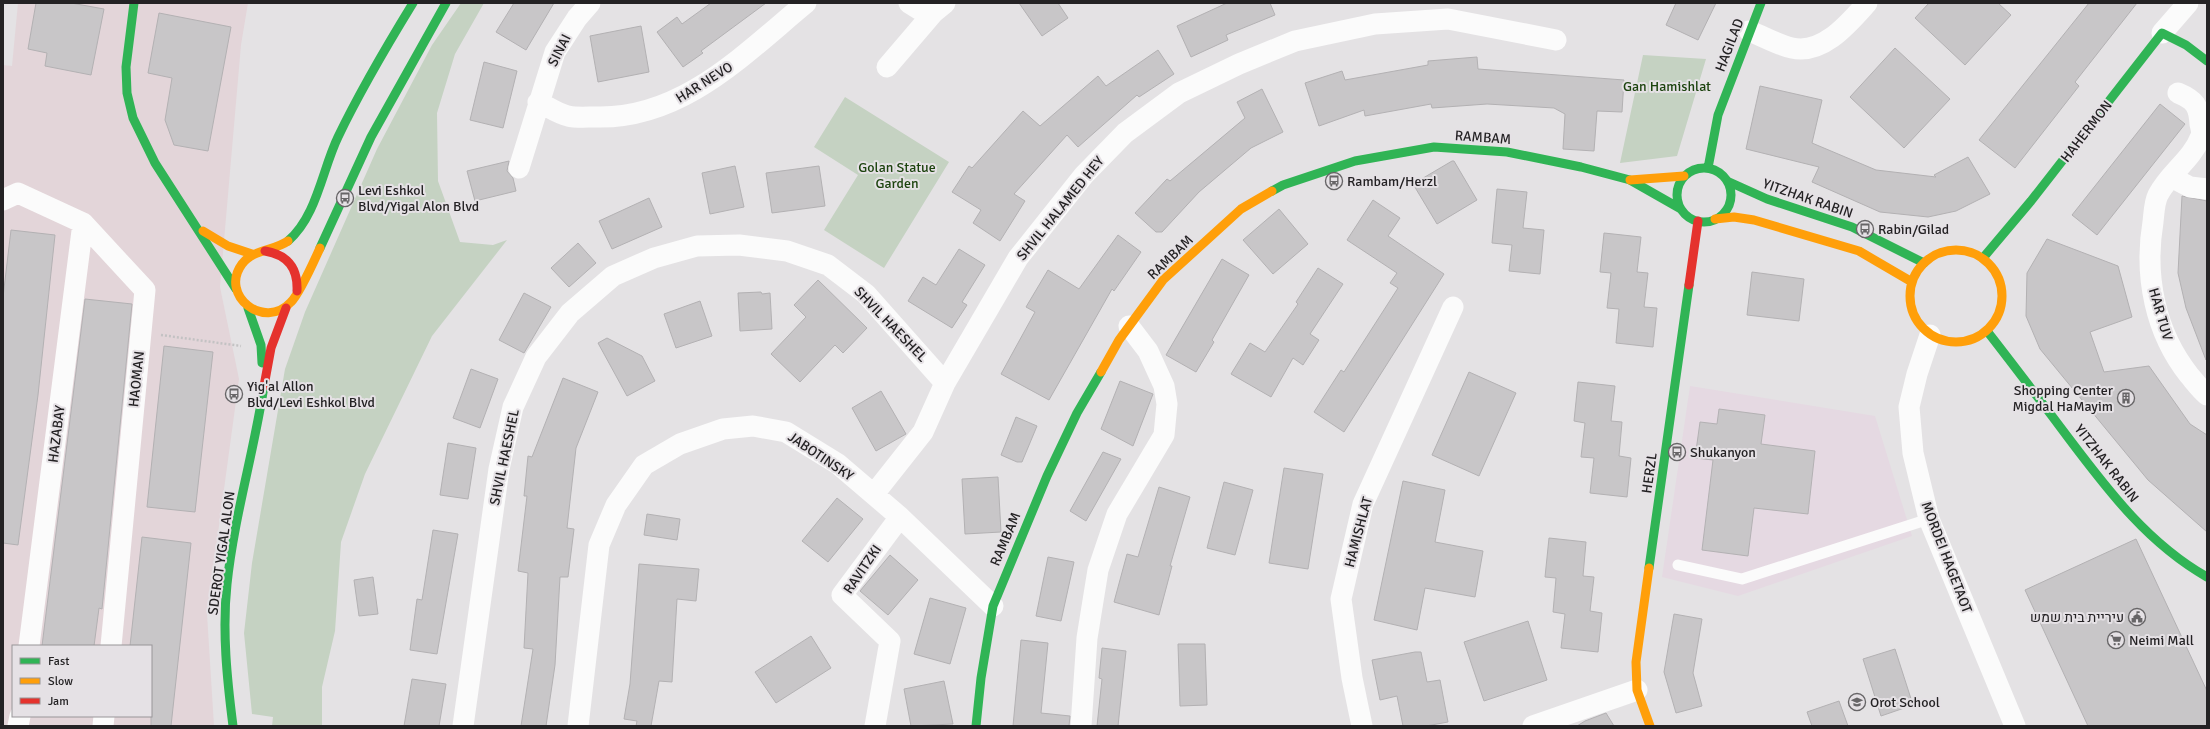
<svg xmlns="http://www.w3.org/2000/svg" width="2210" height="729" viewBox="0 0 2210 729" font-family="Signika,Heebo,sans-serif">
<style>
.commercial{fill:#e5d9e2}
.industrial{fill:#e3d5d9;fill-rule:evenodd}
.green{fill:#c5d2c2}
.building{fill:#c8c6c8;stroke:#b3b1b3}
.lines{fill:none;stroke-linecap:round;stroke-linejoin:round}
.path{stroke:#c3c2c3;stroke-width:2.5;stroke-dasharray:2 2;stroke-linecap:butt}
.lane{stroke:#fbfbfb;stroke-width:11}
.street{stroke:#fbfbfb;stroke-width:21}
.fast{stroke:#30b455;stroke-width:9}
.slow{stroke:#ff9f0a;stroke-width:9}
.jam{stroke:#e5322d;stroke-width:9}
.labels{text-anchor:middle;stroke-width:4;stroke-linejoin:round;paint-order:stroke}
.street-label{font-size:14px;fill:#242224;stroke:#e5e1e5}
.park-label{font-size:14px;fill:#1c430e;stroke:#e5e1e5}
.poi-label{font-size:14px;fill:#242224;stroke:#e5e1e5;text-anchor:start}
</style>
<rect width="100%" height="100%" fill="#e4e2e4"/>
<path class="commercial" d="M1690 386 1875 416 1912 536 1738 596 1662 577Z"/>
<path class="industrial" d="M18 3H248L241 45 220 287 239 379 207 614 214 726H3V65L12 66ZM13 646H151V716H13Z"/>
<path class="green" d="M461 3H484L455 54 437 113 438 181 460 242 493 245 507 240 432 336 365 474 341 542 335 631 322 687V726H272L273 717 252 714 244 633 252 563 285 369 305 312 377 149 432 45Z
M1643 55 1706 59 1677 156 1620 163Z
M845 97 949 162 884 268 824 230 858 175 814 147Z"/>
<path class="building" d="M36 3H71L104 9 91 75 45 66 47 53 28 49Z
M514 3H554L526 50 496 32Z
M711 3H766L701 51 703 53 683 67 657 32 677 17 682 24Z
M1019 3H1058L1068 18 1042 36Z
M1227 3H1270L1275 15 1226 35 1228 40 1191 57 1177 26Z
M1676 3H1716L1698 40 1666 25Z
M1929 3H1998L2011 15 1965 65 1915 18Z
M2089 3H2137L2075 82 2079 86 2015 168 1979 140Z
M159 13 231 27 208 151 174 145 165 120 172 78 148 73Z
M641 26 649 72 598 82 590 36Z
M1895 48 1950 99 1904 148 1850 97Z
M1158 50 1174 74 1139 97 1137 95 1078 147 1067 135 1014 194 1025 201 1000 241 973 223 981 210 952 192 969 166 972 168 1023 111 1040 126 1098 76 1106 86Z
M1477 57 1478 69 1624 80 1622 112 1597 111 1594 151 1563 149 1565 114 1554 108 1487 104 1432 108 1431 104 1365 116 1364 110 1319 126 1305 83 1342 71 1345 80 1428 65V61Z
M484 62 517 71 503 128 470 120Z
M1760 86 1822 100 1812 143 1876 170 1936 177 1934 175 1968 157 1990 194 1956 211 1928 217 1880 212 1812 182 1819 167 1746 149Z
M1262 89 1283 132 1251 148 1199 192 1162 232H1156L1135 213 1167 179 1170 181 1245 118 1237 102Z
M2160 104 2185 124 2097 235 2072 215Z
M509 161 507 171 513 178 516 191 475 201 467 171Z
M1452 161H1454L1477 200 1437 224 1413 184Z
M735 166 744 207 710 214 702 173Z
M819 166 825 206 772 213 766 173Z
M1497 189 1527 192 1523 228 1544 230 1540 274 1509 271 1512 245 1492 243Z
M2182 196 2207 201 2206 360 2186 308 2178 273Z
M649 198 662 227 612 249 599 221Z
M1373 200 1400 218 1388 236 1444 274 1344 432 1314 412 1341 370 1344 372 1398 288 1390 283 1397 273 1347 240Z
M1279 209 1308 244 1273 274 1243 240Z
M11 230 55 235 38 395 18 545 3 543V297Z
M1604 233 1641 237 1637 272 1648 273 1644 307 1657 308 1653 347 1616 343 1619 309 1607 308 1611 273 1600 272Z
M1118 235 1141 252 1114 291 1112 289 1049 400 1001 374 1035 312 1026 307 1048 270 1079 289Z
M2047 239 2118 266 2132 317 2090 332 2104 372 2149 366 2190 424 2207 435V532L2148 480 2040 349 2026 316 2027 273Z
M578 243 596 263 569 287 551 268Z
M959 249 985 265 962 302 967 305 952 328 908 301 923 277 936 285Z
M1222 259 1249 275 1212 340 1214 342 1196 372 1166 355Z
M1318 268 1343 284 1310 334 1319 340 1303 365 1293 358 1271 397 1231 374 1250 343 1265 352 1298 304 1296 302Z
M1752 272 1804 279 1799 321 1747 315Z
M818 280 867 328 843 353 835 345 800 382 771 354 806 317 794 305Z
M761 292 762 294 770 293 772 329 740 331 738 293Z
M524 293 551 307 524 353 499 340Z
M85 299 132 304 102 609 99 608 94 646H42Z
M700 301 712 336 676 348 664 314Z
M607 338 642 356 655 381 627 396 598 343Z
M164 346 213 352 195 512 147 507Z
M471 369 498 379 480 428 453 418Z
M1469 372 1516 393 1479 476 1432 455Z
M563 378 598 392 576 448 567 528 574 529 568 577H560L555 665 546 726H521L533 649 524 648 528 573 518 571 527 496H524L528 456 532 457Z
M1120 381 1153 394 1133 446 1101 429Z
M1578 382 1615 386 1611 421 1622 422 1619 456 1631 458 1627 497 1590 493 1594 458 1581 457 1585 423 1574 421Z
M881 391 906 434 876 451 852 408Z
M1719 409 1765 415 1761 444 1815 451 1808 514 1754 508 1748 556 1702 550 1713 460 1695 458 1700 422 1717 424Z
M1016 417 1037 426 1022 462H1017L1001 455Z
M448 443 476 448 468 499 440 495Z
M1103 452 1121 459 1086 521 1070 511Z
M1284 468 1323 474 1308 569 1269 563Z
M998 477 1001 532 965 534 962 479Z
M1403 481 1445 490 1435 542 1483 551 1475 597 1425 588 1417 630 1374 620Z
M1224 482 1253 490 1235 555 1207 548Z
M1159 487 1190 497 1170 566H1172L1159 615 1114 602 1127 554 1138 557Z
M837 498 863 519 828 562 802 541Z
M647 514 680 519 677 540 644 535Z
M433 530 458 534 437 654 410 650 417 599 422 600Z
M142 537 191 543 171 726H151V646H130Z
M1549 538 1586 542 1583 576 1594 577 1590 611 1602 613 1598 652 1561 648 1565 614 1553 612 1556 578 1545 577Z
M2136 539 2207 691V726H2088L2025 590Z
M890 555 918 580 888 615 860 591Z
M1048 557 1074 562 1061 621 1036 616Z
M639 564 699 569 696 601 677 599 672 682 659 681 651 726H636L637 721 624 719 630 684Z
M373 577 378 614 359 616 354 580Z
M930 598 966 608 950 664 914 654Z
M1674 614 1702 619 1693 673 1702 706 1676 713 1664 672Z
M1528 621 1547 680 1484 701 1464 642Z
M811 636 831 668 776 703 755 672Z
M1021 640 1048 643 1041 713 1070 716 1069 726H1013Z
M1178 644H1205L1207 705 1180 706Z
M1102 648 1126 651 1118 726H1097L1102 679 1099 678Z
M1895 649 1913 705 1881 716 1863 659Z
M1415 652H1421L1427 682 1440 680 1448 722 1426 726H1403L1397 696 1380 700 1372 660Z
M412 679 446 684 439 726H404Z
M944 681 953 724 911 726 904 689Z
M1839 701 1848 726H1812L1807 712Z
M1606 713 1614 726H1577L1585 721Z"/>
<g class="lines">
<path class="path" d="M161 335 241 346"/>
<path class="lane" d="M1678 565 1742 579 1929 519"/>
<path class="street" d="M909 3 922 11 934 12
M1749 31C1763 36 1778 45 1792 48 1823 55 1849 23 1867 3
M2162 33 2188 3
M887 67 934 12 945 3
M2178 93C2195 100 2199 106 2200 124 2201 128 2202 133 2201 136 2192 160 2169 173 2158 195 2154 203 2154 214 2153 222 2144 276 2155 332 2189 375 2195 382 2200 389 2207 395
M538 102C547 106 558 114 568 116 576 118 587 117 595 117 682 120 744 54 806 3
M519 168 555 52 577 18 590 3
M2171 177 2190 187 2207 189
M3 200 18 193 83 223 145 290 111 646
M1930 335 1917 374 1909 407 1913 453 1929 519 2015 726
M874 494 923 432 945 383 1018 258 1084 175 1125 133 1179 93 1239 64 1295 41 1375 24 1448 19 1556 40
M29 646 83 223
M18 726 20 716
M103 726 104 716
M463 726 499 469 513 407 536 357 570 313 613 276 654 258 697 246 739 245 787 251 828 265 866 294 945 383
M578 726 599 545 616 505 644 465 680 444 723 429 753 426 786 432 838 464 900 517 993 606
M875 726 890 641 842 595 900 517
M1081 726 1087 638 1098 570 1117 514 1164 435 1167 404 1164 386 1148 351 1129 326
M1362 726 1352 678 1341 599 1363 504 1453 307
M1533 726 1637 690"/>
<path class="fast" d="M134 3 126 67 127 93 133 118 155 163 236 289
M1677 195a27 27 0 1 1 54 0a27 27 0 1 1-54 0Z
M1708 168 1718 115 1761 3
M1727 181 1767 199 1852 227 1924 263
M1272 191 1283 185 1355 161 1434 147 1507 152 1581 167 1630 180 1681 209
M288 241C317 216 322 170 338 137 360 91 386 47 413 3
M320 248 371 137 446 3
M1983 258 2031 201 2162 33 2186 45 2207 61
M248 308 261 345 262 363
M1987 331C2015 367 2043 404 2070 440 2110 493 2149 544 2207 577
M1649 568 1689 285
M233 726C227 679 222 631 227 584 234 517 254 452 264 386
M976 726 981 678 993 606 1047 476 1077 413 1101 372"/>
<path class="slow" d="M1630 180 1684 176
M1715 219 1734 217 1754 220 1859 251 1912 282
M203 231 228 246 252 254
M288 241C274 251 253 249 242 264 219 295 264 331 291 302 300 293 314 261 320 248
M1910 296a46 46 0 1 1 92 0a46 46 0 1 1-92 0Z
M1101 372 1119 340 1163 280 1241 209 1272 191
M1649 568 1636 662 1637 690 1650 726"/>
<path class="jam" d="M265 251C288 255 298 268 297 291
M1689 285 1698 221
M264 386 271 348 286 308"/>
</g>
<defs>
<g id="bus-ring" transform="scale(0.9)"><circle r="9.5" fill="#e5e1e5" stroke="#676567" stroke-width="1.5"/><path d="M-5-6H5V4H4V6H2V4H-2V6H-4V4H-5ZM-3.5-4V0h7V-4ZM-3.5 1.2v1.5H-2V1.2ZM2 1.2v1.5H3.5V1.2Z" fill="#676567"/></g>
<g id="building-ring" transform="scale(0.9)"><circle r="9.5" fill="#e5e1e5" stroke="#676567" stroke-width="1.5"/><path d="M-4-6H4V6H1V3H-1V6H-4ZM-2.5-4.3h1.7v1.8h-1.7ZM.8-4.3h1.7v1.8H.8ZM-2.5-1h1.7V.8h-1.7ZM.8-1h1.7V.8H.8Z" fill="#676567"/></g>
<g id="civic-ring" transform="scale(0.9)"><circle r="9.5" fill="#e5e1e5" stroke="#676567" stroke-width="1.5"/><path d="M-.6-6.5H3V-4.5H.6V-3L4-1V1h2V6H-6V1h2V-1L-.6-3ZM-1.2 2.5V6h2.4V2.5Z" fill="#676567"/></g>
<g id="supermarket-ring" transform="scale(0.9)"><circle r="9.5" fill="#e5e1e5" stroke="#676567" stroke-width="1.5"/><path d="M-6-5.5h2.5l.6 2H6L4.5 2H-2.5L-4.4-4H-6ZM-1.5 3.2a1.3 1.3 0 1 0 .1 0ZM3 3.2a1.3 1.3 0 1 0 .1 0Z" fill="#676567"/></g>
<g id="school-ring" transform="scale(0.9)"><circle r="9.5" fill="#e5e1e5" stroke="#676567" stroke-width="1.5"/><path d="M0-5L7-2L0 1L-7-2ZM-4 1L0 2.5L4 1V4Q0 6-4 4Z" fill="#676567"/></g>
</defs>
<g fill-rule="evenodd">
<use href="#bus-ring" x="1334" y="181"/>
<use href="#bus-ring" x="345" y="198"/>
<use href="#bus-ring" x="1865" y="229"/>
<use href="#bus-ring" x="234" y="394"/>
<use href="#building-ring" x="2126" y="398"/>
<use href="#bus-ring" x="1677" y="452"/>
<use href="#civic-ring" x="2137" y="617"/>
<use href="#supermarket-ring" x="2116" y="640"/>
<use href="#school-ring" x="1857" y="702"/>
</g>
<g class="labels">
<g class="street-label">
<text transform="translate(1729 45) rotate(-69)" y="5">HAGILAD</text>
<text transform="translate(559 50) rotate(-63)" y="5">SINAI</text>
<text transform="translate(704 82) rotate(-32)" y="5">HAR NEVO</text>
<text transform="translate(2086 131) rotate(-52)" y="5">HAHERMON</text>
<text transform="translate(1483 137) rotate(4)" y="5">RAMBAM</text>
<text transform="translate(1808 198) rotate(19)" y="5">YITZHAK RABIN</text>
<text transform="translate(1060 208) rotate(-51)" y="5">SHVIL HALAMED HEY</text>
<text transform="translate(1170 257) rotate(-44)" y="5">RAMBAM</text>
<text transform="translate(2161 314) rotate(74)" y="5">HAR TUV</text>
<text transform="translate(891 324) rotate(46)" y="5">SHVIL HAESHEL</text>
<text transform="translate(136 379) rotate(-84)" y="5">HAOMAN</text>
<text transform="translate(56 434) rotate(-83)" y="5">HAZABAY</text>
<text transform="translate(821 456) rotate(34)" y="5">JABOTINSKY</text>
<text transform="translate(504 457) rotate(-78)" y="5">SHVIL HAESHEL</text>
<text transform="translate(2107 463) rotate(52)" y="5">YITZHAK RABIN</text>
<text transform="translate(1649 473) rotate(-82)" y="5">HERZL</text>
<text transform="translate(1358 532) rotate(-75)" y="5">HAMISHLAT</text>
<text transform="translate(1005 539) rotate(-67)" y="5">RAMBAM</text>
<text transform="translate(221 553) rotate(-82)" y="5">SDEROT YIGAL ALON</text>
<text transform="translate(1947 557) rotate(69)" y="5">MORDEI HAGETAOT</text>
<text transform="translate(862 569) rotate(-56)" y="5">RAVITZKI</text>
</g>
<g class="park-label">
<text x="1667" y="91">Gan Hamishlat</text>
<text x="897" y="172">Golan Statue<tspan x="897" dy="16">Garden</tspan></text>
</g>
<g class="poi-label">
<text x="1347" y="186">Rambam/Herzl</text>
<text x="358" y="195">Levi Eshkol<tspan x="358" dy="16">Blvd/Yigal Alon Blvd</tspan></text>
<text x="1878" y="234">Rabin/Gilad</text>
<text x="247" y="391">Yig'al Allon<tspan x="247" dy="16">Blvd/Levi Eshkol Blvd</tspan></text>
<text x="2113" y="395" text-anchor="end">Shopping Center<tspan x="2113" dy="16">Migdal HaMayim</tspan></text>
<text x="1690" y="457">Shukanyon</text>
<text x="2124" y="622" text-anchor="end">עיריית בית שמש</text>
<text x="2129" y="645">Neimi Mall</text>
<text x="1870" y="707">Orot School</text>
</g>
</g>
<rect width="2210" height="729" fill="none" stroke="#242224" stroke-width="8"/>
<rect x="12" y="645" width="140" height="72" fill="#e5e1e5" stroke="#989598"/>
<rect x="20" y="658" width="20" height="6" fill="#30b455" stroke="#989598"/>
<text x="48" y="665" font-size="12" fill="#242224">Fast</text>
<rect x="20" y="678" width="20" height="6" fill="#ff9f0a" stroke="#989598"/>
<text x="48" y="685" font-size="12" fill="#242224">Slow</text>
<rect x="20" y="698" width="20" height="6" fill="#e5322d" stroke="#989598"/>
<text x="48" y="705" font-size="12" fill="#242224">Jam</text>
</svg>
